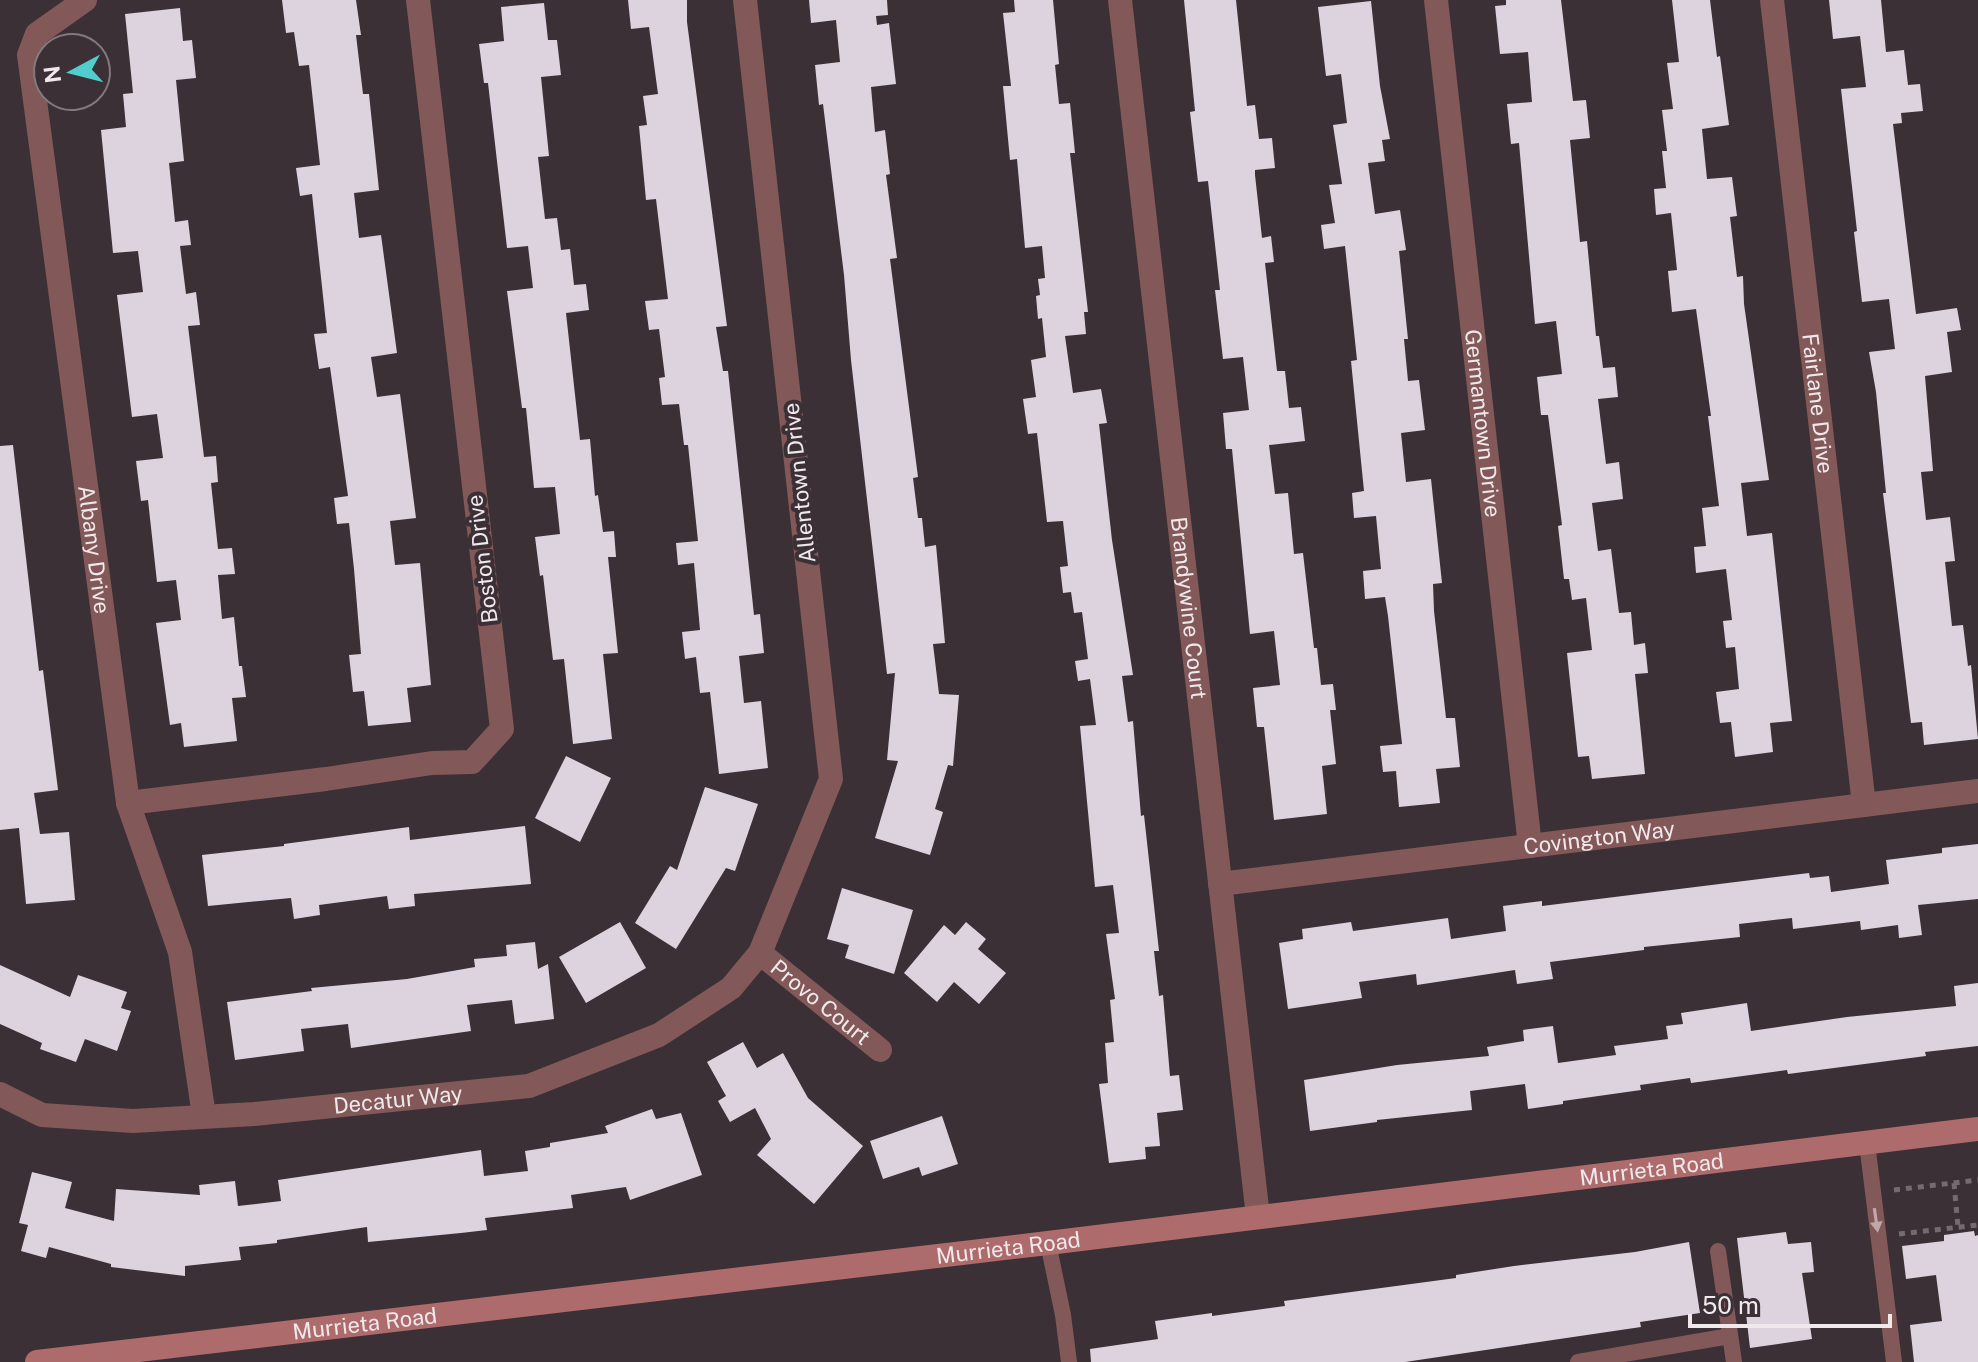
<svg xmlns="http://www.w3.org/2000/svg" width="1978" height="1362" viewBox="0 0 1978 1362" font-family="'Public Sans',sans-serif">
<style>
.building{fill:#dcd3df}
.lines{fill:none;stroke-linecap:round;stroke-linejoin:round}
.path{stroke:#756b6f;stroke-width:5;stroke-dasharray:6 6;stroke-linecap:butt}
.lane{stroke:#825858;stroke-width:16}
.street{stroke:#825858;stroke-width:24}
.secondary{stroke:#ad6b6c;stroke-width:24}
.oneway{fill:#bea8a9}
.labels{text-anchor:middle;stroke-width:8;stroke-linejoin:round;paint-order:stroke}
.street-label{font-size:22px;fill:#f0e9ec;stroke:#3b3035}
</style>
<rect width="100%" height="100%" fill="#3b3035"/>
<path class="building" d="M282 0H356L361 35H356L363 94H369L379 190 354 193 359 238 381 235 397 353 371 357 377 397 400 394 416 518 390 521 395 565 420 563 431 685 407 688 411 722 368 726 364 691 353 692 349 655 361 654 354 569 349 523 337 524 334 498 348 496 330 367 319 369 314 334 327 333 312 194 300 196 296 168 320 165 309 65 299 66 294 32 286 33Z
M628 0H687V22L727 326 716 327 723 371H728L754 615 760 614 764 653 739 656 744 703 761 701 768 768 719 774 710 692 700 693 696 657 685 659 682 632 700 630 694 563 678 565 676 543 698 541 688 445H684L679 404 662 405 659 378 665 377 659 329 649 330 645 301 668 299 656 199 646 200 639 126 647 125 643 96 658 94 649 27 631 29Z
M809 0H887L888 15 876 16 877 25 889 23 896 84 871 87 875 132 885 130 890 174 886 175 897 258 890 259 918 477 913 478 918 518H922L925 547 936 545 945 643 933 644 939 694 959 695 953 766 948 765 935 809 943 812 930 855 875 838 898 761 887 760 895 673 887 674 851 360 844 275 823 104 819 105 815 65 840 62 836 20 811 23Z
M1014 0H1053L1059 64 1055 65 1059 104 1070 103 1075 153H1070L1088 312H1084L1086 334 1065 336 1073 393 1101 389 1107 423 1099 424 1112 540 1133 675 1122 676 1128 722 1133 721 1141 816 1144 815 1159 951H1154L1159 996 1163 995 1170 1076 1179 1075 1183 1110 1157 1113 1160 1146 1145 1147 1146 1159 1109 1163 1099 1084 1108 1083 1105 1043 1114 1042 1110 1000 1115 999 1106 934 1119 933 1113 885 1095 887 1080 726 1096 725 1090 679 1078 681 1075 661 1088 659 1082 612 1074 613 1071 592 1063 593 1060 567 1068 566 1063 521 1047 522 1037 433 1028 434 1023 399 1036 397 1031 360 1046 357 1042 318 1038 319 1036 296 1040 295 1038 279 1045 278 1042 246 1025 248 1017 159 1010 160 1003 86H1011L1003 13 1015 12Z
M1184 0H1236L1247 106 1255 105 1259 139 1272 138 1275 168 1255 170V175L1262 238 1271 236 1274 262 1265 263 1277 371H1285L1289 408 1301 407 1305 441 1269 445 1275 494 1288 493 1294 554 1303 553 1314 648H1317L1321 685 1333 684 1336 710H1330L1336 764 1322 766 1327 814 1274 820 1264 727H1257L1253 688 1280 685 1274 631 1250 634 1232 449H1226L1223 413 1249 410 1243 357 1223 359 1215 290H1220L1208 181 1198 182 1190 112 1195 111Z
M1506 0H1561L1573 101 1586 100 1590 138 1570 140 1580 242 1587 241 1596 336H1599L1603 368 1615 367 1618 397 1598 399 1606 464 1619 462 1623 499 1592 503 1598 551 1611 549 1619 613 1631 612 1634 645 1645 643 1648 673 1635 674 1645 774 1592 779 1589 756 1578 757 1567 653 1592 650 1586 598 1572 600 1569 579H1564L1558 526 1562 525 1548 415H1541L1537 377 1562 374 1556 321 1535 324 1519 143 1511 144 1507 104 1532 102 1528 52 1500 54 1495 6 1506 5Z
M1672 0H1710L1717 57 1720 56 1729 125 1702 129 1707 179 1732 177 1737 216 1730 217 1737 277 1743 276 1744 304 1769 480 1741 483 1747 536 1772 533 1792 721 1770 723 1773 752 1735 757 1731 722 1720 723 1716 692 1739 689 1735 647 1726 648 1723 621 1732 620 1726 569 1696 573 1694 547 1706 546 1702 508 1719 506 1708 416H1711L1696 309 1672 312 1668 271 1677 270 1671 213 1656 215 1654 189 1666 188 1662 151H1667L1662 110 1673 109 1667 63 1679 62Z
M1829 0H1881L1886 52 1904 50 1908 85 1920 84 1923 111 1901 113 1902 123 1893 124 1916 314 1957 308 1961 330 1947 332 1952 372 1925 376 1933 471 1921 472 1926 520 1950 517 1955 561 1945 562 1952 626 1963 625 1968 666 1971 665 1978 739 1924 745 1922 722 1911 723 1883 493H1886L1876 392 1869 352 1895 349 1889 299 1862 302 1854 232 1857 231 1841 89 1866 87 1860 36 1833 39Z
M1371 1 1380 86 1390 139 1382 140 1385 161 1368 163 1375 214 1400 210 1406 250 1399 251 1408 339H1404L1408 381 1419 380 1425 430 1401 433 1406 482 1431 479 1442 583 1433 584 1434 611 1446 718H1455L1460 767 1436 769 1440 803 1399 807 1396 771 1383 772 1380 746 1402 744 1388 616 1385 597 1365 599 1363 571 1381 569 1376 516 1354 518 1352 493 1364 491 1351 361 1357 360 1345 246 1324 249 1321 225 1335 223 1329 185 1342 184 1333 125 1347 123 1341 74 1326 76 1318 7Z
M544 3 548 40H557L561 75 541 77 549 156 538 157 545 219 557 218 561 250 570 249 574 285 586 284 589 310 566 313 580 440 590 439 595 496 598 495 603 532 614 531 616 557H608L618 653 603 654 612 739 573 744 564 659 553 660 543 575 540 576 535 537 560 534 555 487 534 488 526 408H522L507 291 533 288 528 246 507 248 488 83H484L479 44 504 41 501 7Z
M180 8 183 41 192 40 196 78 176 80 184 161 169 163 175 222 188 220 191 245 180 246 186 294 196 292 200 325 188 326 204 457 216 456 218 482 211 483 218 549 232 548 235 574 218 575 222 619 234 617 239 666H242L246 697 232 698 237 741 184 747 181 723 170 725 156 623 181 620 176 580 157 582 148 500 141 501 136 461 163 458 157 414 132 417 117 295 143 292 138 251 113 253 101 130 126 127 123 94 133 93 125 14Z
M13 445 39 671 43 670 58 790 34 793 40 834 69 832 75 900 26 904 19 828 0 830V446Z
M566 756 611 778 580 842 535 818Z
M705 787 758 804 735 871 726 868 676 949 635 923 670 866 677 870Z
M525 826 531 884 414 894 415 906 389 909 387 896 319 905 320 915 294 919 291 898 208 906 202 855 284 846V844L409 827 410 840Z
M1978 844V899L1918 905 1922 935 1899 938 1898 925 1861 930 1860 921 1793 929 1792 918 1739 924 1740 937 1644 947V950L1550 962 1553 979 1517 984 1515 970 1417 985 1416 974 1359 982 1362 998 1288 1009 1279 943 1303 939 1302 929 1351 922 1353 931 1448 918 1451 939 1506 931 1503 906 1542 901V906L1809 873 1810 878 1829 876 1831 892 1889 884 1886 860 1942 853V848Z
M842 888 913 910 894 974 845 958 849 945 827 939Z
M620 922 646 968 586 1003 559 957Z
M966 922 986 939 978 949 1006 973 979 1004 954 982 937 1002 904 973 944 925 955 935Z
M535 942 538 969 548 964 554 1019 515 1024 512 1000 467 1005 471 1031 351 1048 348 1024 301 1029 304 1051 235 1060 227 1002 312 991 311 988 407 979 475 967 474 959 507 956 506 945Z
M0 965 70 997 78 975 127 992 121 1008 131 1011 117 1051 85 1039 76 1062 40 1049 42 1043 0 1024Z
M1978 983V1046L1925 1052 1926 1056 1788 1074 1787 1070 1691 1083 1690 1078 1640 1085 1641 1090 1563 1101V1104L1528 1109 1525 1084 1470 1091 1472 1110 1377 1120V1122L1310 1131 1304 1080 1397 1065 1489 1056 1487 1047 1524 1041 1523 1030 1553 1026 1558 1063 1616 1055 1614 1046 1668 1039 1666 1026 1683 1024 1681 1013 1747 1003 1751 1031 1847 1017 1956 1006 1954 986Z
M743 1042 757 1068 783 1053 808 1098 863 1146 814 1204 757 1155 771 1139 755 1108 730 1122 718 1101 726 1096 707 1062Z
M652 1109 656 1119 681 1113 702 1175 630 1200 626 1187 571 1195 573 1208 485 1218 487 1230 461 1233 368 1242 367 1227 277 1240V1243L239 1247 241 1260 185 1266V1276L111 1267V1264L49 1247 46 1258 21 1251 28 1225 19 1223 32 1172 72 1182 65 1208 114 1221 116 1189 200 1195 199 1185 235 1181 238 1206 281 1201 278 1180 481 1150 484 1176 528 1171 525 1151 550 1147V1143L608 1133 605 1126Z
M942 1116 958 1164 922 1176 919 1167 883 1179 870 1141Z
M1974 1231 1975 1236 1978 1235V1362H1914L1910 1325 1942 1321 1936 1275 1906 1279 1902 1246 1944 1241V1235Z
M1786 1232 1788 1244 1811 1242 1814 1272 1802 1273 1812 1339 1750 1348 1737 1238Z
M1689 1242 1700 1313 1640 1322 1641 1327 1405 1362H1091L1090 1349 1158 1339 1155 1321 1212 1313V1316L1285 1306 1284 1301 1456 1278V1275L1514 1266 1635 1252Z"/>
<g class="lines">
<path class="path" d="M1954 1183 1958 1227
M1894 1190 1978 1180
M1899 1234 1978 1225"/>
<path class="lane" d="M1867 1143 1894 1362
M1048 1243 1063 1315 1069 1362
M1718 1251 1734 1362
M1578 1362 1730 1336"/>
<g class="street">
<path id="s1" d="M85 0 37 34 29 55 128 803 180 952 204 1116"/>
<path id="s2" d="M1120 0 1258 1217"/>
<path id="s3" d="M1436 0 1530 846"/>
<path id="s4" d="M1772 0 1864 805"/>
<path d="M128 803 326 779 432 763 472 762 502 729 418 0"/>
<path id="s5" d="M1220 884 1978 791"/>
<path id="s6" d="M760 953 880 1050"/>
<path id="s7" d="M0 1094 42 1115 133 1121 254 1114 529 1086 659 1035 731 988 760 953 831 779 745 0"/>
</g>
<path class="secondary" id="s8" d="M37 1362 1048 1243 1978 1129"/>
</g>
<defs><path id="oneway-solid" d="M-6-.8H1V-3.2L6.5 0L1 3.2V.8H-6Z" transform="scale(2)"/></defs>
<use class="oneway" href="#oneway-solid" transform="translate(1876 1220) rotate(82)"/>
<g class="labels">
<g class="street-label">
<text dy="8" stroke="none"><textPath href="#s4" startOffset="406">Fairlane Drive</textPath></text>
<text dy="8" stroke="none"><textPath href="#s3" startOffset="426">Germantown Drive</textPath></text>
<text transform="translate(799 483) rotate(-96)" y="8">Allentown Drive</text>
<text dy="8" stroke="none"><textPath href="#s1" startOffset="580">Albany Drive</textPath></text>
<text transform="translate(482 559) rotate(-97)" y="8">Boston Drive</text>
<text dy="8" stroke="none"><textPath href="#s2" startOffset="612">Brandywine Court</textPath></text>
<text dy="8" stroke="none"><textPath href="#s5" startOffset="382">Covington Way</textPath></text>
<text dy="8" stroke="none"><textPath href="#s6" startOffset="78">Provo Court</textPath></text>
<text dy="8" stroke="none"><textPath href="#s7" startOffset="404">Decatur Way</textPath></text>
<text dy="8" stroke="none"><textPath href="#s8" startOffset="1626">Murrieta Road</textPath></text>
<text dy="8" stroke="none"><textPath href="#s8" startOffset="978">Murrieta Road</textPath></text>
<text dy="8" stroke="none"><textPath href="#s8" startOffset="330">Murrieta Road</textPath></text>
</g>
</g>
<g transform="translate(72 72) rotate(263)"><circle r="38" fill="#3b3035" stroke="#837a7e" stroke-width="2"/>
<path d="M0-6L14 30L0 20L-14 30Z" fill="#52cdce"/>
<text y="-12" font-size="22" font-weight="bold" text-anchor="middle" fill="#f0e9ec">N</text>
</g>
<path d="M1690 1314v12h200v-12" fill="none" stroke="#f0e9ec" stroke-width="4"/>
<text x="1702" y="1314" font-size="24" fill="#f0e9ec" stroke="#3b3035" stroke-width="6" paint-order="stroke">50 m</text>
</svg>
